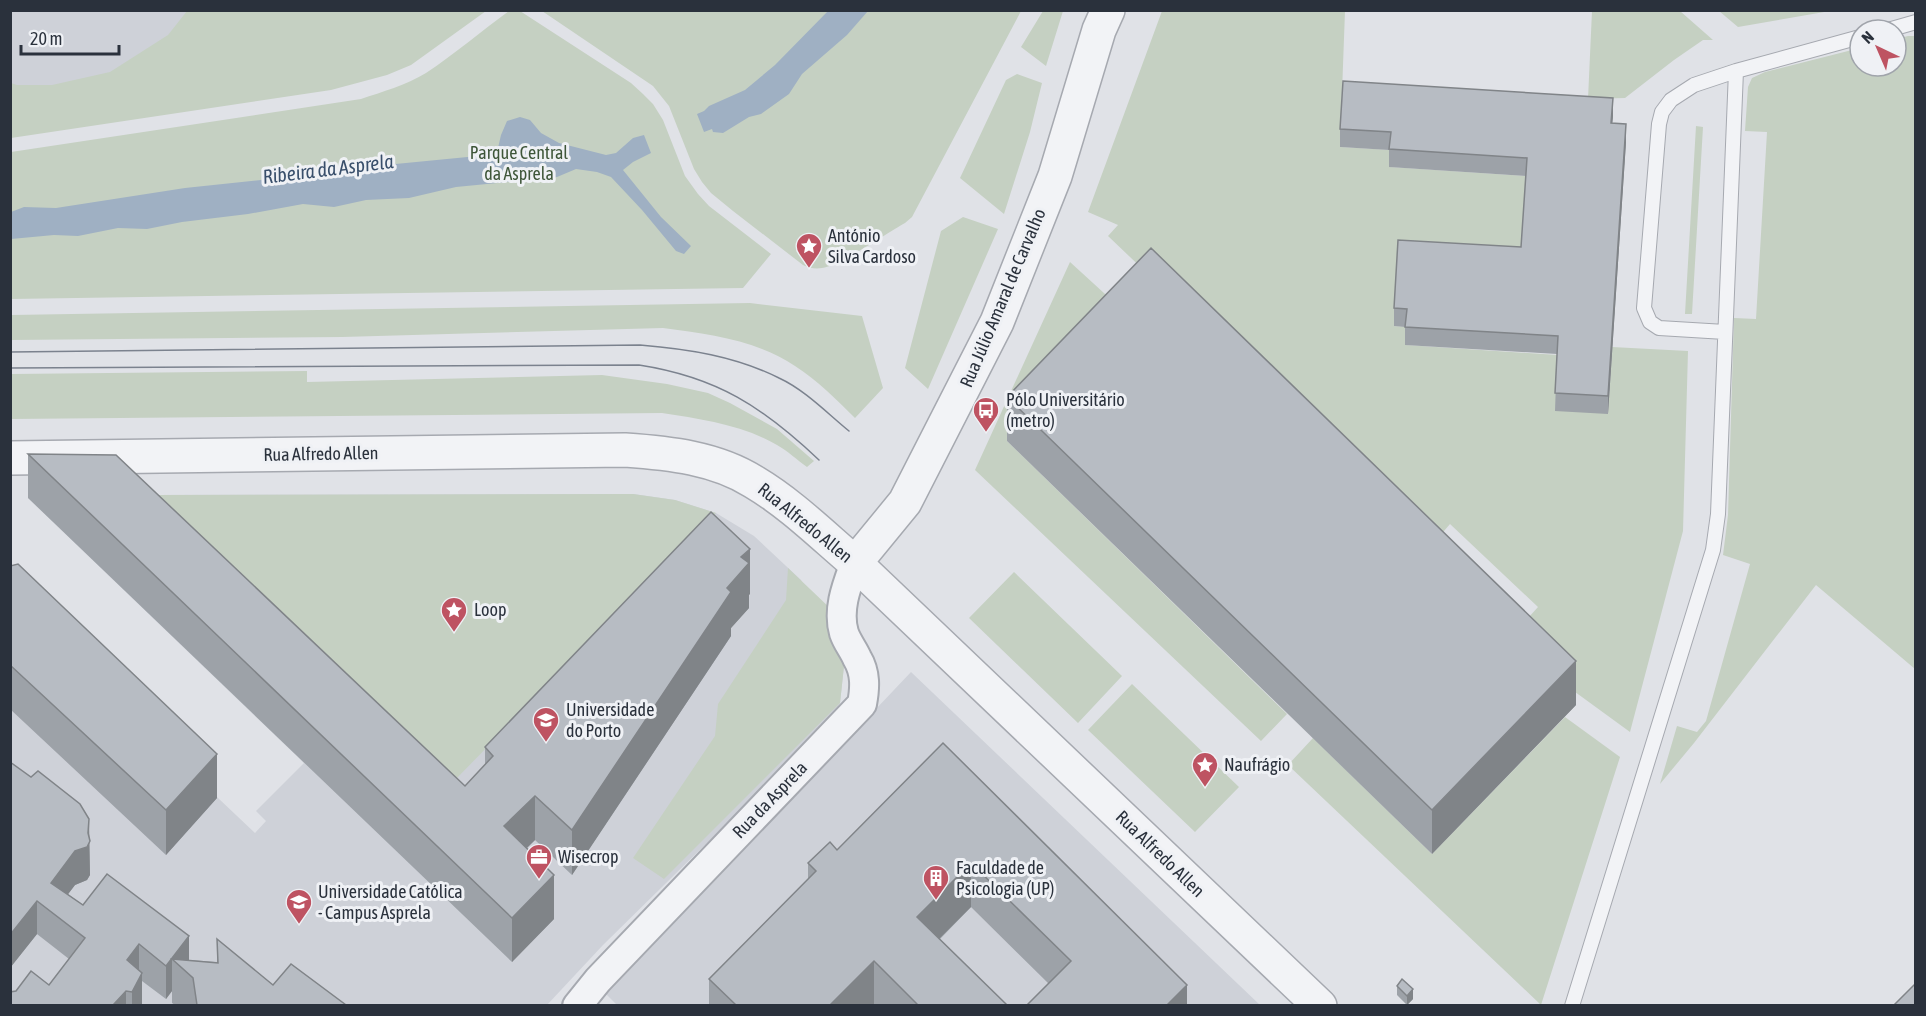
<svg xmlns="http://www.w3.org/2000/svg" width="1926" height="1016" viewBox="0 0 1926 1016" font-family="'Asap Condensed',sans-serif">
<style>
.built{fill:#ced1d8}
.green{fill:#c5d0c2}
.water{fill:#9fb0c3}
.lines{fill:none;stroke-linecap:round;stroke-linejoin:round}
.service-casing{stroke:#a6a9b0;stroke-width:16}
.minor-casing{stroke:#a6a9b0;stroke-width:32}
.tertiary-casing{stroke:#a6a9b0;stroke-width:36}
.service{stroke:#f2f3f6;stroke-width:14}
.minor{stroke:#f2f3f6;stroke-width:28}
.tertiary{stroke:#f2f3f6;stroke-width:33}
.tram{stroke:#7b828e;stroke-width:1.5}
.wall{fill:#9da2a8}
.shaded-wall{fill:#808488}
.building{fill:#b7bcc3;stroke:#808488;stroke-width:1.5}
.labels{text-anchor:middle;stroke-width:6;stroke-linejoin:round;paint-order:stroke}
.park-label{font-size:18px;fill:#3e5639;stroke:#eff1f5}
.poi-label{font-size:18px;fill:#2a313c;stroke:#eff1f5;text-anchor:start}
.street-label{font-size:18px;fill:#2a313c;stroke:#eff1f5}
.water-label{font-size:20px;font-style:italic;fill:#394f6b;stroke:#eff1f5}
</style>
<rect width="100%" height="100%" fill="#e0e2e7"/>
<path class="built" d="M11 11H410L11 127Z
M633 494 675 500 716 513 754 536 801 580 844 666 840 703 829 723 603 945 547 1005H11L10 601 255 833 266 821 256 811 304 763 28 498 153 495Z
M911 672 1260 1005 618 1006 606 994Z"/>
<path class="green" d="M187 11V10L486 11 411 65 387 75 331 90 11 138V83L17 85H52L110 72 168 35Z
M509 11H520L631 83 643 94 653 104 663 120 685 176 698 194 709 206 771 254 743 288 11 299V152L361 99C382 92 406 85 426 73 455 54 481 31 509 11Z
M542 11H1021L912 217 905 223C887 233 839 266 822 268 815 269 809 268 803 265L733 211 711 193 702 182 694 169 669 106 653 86Z
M1043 11H1063L1046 66 1021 47Z
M1162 11H1345L1340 147 1391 150 1390 167 1527 176 1521 266 1394 326 1407 327 1406 345 1558 355 1608 414 1612 347 1688 351 1683 531 1630 732 1571 689 1512 636 1538 607 1450 524 1432 545 1108 236 1118 225 1088 212Z
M1592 11H1680L1713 40H1703L1674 60 1625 98 1588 99Z
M1719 11H1830L1738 27Z
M1908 36H1916L1915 669 1816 585 1694 743 1660 784 1677 726 1697 732 1706 721 1750 564 1723 555 1728 515 1734 318 1756 319 1767 132 1745 131 1748 87 1752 78 1765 72 1860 48V66H1896V39Z
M1017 74 1042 83 1030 132 1004 214 960 178 1006 80Z
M1696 126 1703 127 1692 314H1685Z
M963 217 998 229 928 389 905 368 941 231Z
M1070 262 1128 315 1007 441 1287 714 1261 741 975 470Z
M750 303 862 316 883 388 855 418C836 399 818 381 795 366 756 340 709 334 663 328L342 337 10 340 11 315Z
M307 371V382L602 375 667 384 708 393 730 403 777 429 814 461 807 467C797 460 788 451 777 445 743 425 701 419 662 413L11 419V374Z
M633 494 675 500 716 513 455 780 153 495Z
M788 568 832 610 844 666 840 703 664 879 633 858 715 736 718 704 786 600Z
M1014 572 1122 676 1078 723 969 618Z
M1132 684 1239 787 1195 832 1088 730Z
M1565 717 1620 757 1541 1005 1288 765 1313 738 1432 854Z"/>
<path class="water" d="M828 11H868L847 35 802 74 789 94 761 114 749 117 723 133 713 132 712 129 704 132 697 114 704 111 709 106 745 90 775 65Z
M520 117 530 120 541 133 559 143 606 155 616 153 633 138 644 135 651 153 633 162 623 170 661 217 691 246 684 254 676 251 642 210 611 177 597 172 576 169 557 177 456 187 409 198 366 200 334 207 303 204 248 214 182 222 147 229 118 228 78 236 54 235 11 239V212L24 207 56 208 185 188 261 180 334 170 488 155 498 148 501 135 507 121Z"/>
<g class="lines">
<g class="service-casing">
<path id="service" d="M1888 30 1916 22
M1725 332 1659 328 1650 322 1644 308 1659 124 1662 112 1671 100 1694 85 1736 71 1860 37
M1572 1006 1713 550 1718 514 1736 71"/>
</g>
<g class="minor-casing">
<path id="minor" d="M577 1006 598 980 862 704C865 688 866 673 857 658 853 649 847 642 844 633 837 609 847 585 855 563"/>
</g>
<g class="tertiary-casing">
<path id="tertiary" d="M10 458 625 450C669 453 716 458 754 482 791 504 822 535 855 563L1320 1006
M855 563 905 502 997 322 1055 176 1099 30 1108 10"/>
</g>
<use href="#service" class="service"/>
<use href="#minor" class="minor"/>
<use href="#tertiary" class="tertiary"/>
<path class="tram" d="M10 352 640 345C688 349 735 356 779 378 805 390 827 413 849 431
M10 368 639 365C717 377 763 407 819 460"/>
</g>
<path class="wall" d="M1613 116 1612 123 1626 142 1608 414 1555 411 1557 354 1405 345V327L1394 326V308L1521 247 1526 176 1389 167V150L1340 147V129Z
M1007 397 1576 705 1432 854 1007 441Z
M28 454 465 786 485 765V747L750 594 749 595V608L731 628V636L572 875 535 840 527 848 554 919 512 962 28 498Z
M10 566 217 798 166 855 10 709Z
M943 743 1187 1005 1048 983 971 907 940 939 1007 1005H709V979L808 879V863L837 850Z
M10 762 89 838 90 875 87 880 75 885 68 894 83 905 189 960 217 962V939L273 985 346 1005H175L172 1003V991L166 999 142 981V1005H10L49 985 69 959 37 934 10 968Z
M1397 986 1413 999 1407 1005 1397 995Z"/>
<path class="shaded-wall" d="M1613 98V116L1611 141V123Z
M1626 124V142L1608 414V396Z
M750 549V594L749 595V608L731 628V636L572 875V830L727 588 741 557Z
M1576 661V705L1432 854V810Z
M217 754V798L166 855V810Z
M535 796V840L504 870V826Z
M89 819 90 875 87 880 75 885 53 914 51 883 88 833Z
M971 863V907L917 961V917Z
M554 875V919L512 962V918Z
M37 901V934L10 968V935Z
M189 936V970L172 959V991L166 999V966Z
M139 944V978L127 960Z
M874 961V1005H831V1004Z
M142 973V1005H132V992Z
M1187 985V1005H1167Z
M1413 989V999L1407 1005V996Z
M126 991V1005H114V1004Z"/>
<path class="building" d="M1343 81 1613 98 1611 123 1626 124 1608 396 1555 393 1558 336 1405 327 1407 309 1394 308 1398 240 1521 247 1527 158 1389 149 1391 132 1340 129Z
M1151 248 1576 661 1432 810 1007 397Z
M28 454 116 455 465 786 493 756 485 747 711 512 750 549 741 557 749 563 727 588 731 592 572 830 535 796 504 826 554 875 512 918Z
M18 564 217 754 166 810 10 665V566Z
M943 743 1187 985 1167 1005H1027L1071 961 971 863 917 917 1007 1005H918L874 961 831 1004 833 1005H736L709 979 816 871 808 863 830 842 837 850Z
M10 762 31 777 38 771 80 804 89 819 88 833 90 841 87 847 75 851 51 883 83 905 107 874 189 936 166 966 139 944 127 960 142 973 132 992 126 991 114 1004 115 1005H10V992L16 991 31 971 49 985 85 938 37 901 10 935Z
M217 939 273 985 291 964 346 1005H197L193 978 172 959 218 963Z
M1402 979 1413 989 1407 996 1397 986Z
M1916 983V1005H1894Z"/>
<defs>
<g id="sight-pin" transform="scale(1.35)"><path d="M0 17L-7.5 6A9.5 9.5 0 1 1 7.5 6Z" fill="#be5362" stroke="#eff1f5"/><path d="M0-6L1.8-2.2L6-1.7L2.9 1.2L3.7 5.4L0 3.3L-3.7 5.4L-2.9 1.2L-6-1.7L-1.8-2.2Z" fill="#fff"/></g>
<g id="bus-pin" transform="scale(1.35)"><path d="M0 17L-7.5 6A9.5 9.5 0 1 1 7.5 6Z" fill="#be5362" stroke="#eff1f5"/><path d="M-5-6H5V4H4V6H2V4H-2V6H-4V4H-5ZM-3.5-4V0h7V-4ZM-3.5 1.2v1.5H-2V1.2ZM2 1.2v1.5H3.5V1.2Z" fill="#fff"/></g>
<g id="university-pin" transform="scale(1.35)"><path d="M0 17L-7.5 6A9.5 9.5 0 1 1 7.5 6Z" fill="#be5362" stroke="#eff1f5"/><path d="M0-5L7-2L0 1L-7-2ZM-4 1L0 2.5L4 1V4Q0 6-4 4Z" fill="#fff"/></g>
<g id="office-pin" transform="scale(1.35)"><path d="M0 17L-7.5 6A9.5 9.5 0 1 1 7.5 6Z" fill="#be5362" stroke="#eff1f5"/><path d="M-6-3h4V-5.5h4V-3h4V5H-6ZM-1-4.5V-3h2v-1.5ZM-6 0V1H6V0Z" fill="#fff"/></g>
<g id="building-pin" transform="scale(1.35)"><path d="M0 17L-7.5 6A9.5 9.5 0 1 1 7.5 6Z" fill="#be5362" stroke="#eff1f5"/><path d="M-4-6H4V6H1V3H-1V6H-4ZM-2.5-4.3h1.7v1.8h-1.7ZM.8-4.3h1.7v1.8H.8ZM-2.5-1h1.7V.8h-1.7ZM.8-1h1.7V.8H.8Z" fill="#fff"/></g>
</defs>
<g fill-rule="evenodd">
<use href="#sight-pin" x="809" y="246"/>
<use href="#bus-pin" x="986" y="410"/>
<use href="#sight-pin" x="454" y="610"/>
<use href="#university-pin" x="546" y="720"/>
<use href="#sight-pin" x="1205" y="765"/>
<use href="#office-pin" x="539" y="857"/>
<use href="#building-pin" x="936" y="878"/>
<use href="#university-pin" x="299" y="902"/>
</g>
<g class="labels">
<g class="park-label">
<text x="519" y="159">Parque Central<tspan x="519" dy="21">da Asprela</tspan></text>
</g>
<g class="poi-label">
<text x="828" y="242">António<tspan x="828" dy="21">Silva Cardoso</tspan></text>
<text x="1006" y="406">Pólo Universitário<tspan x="1006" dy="21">(metro)</tspan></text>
<text x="474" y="616">Loop</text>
<text x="566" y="716">Universidade<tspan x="566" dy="21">do Porto</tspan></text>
<text x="1224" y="771">Naufrágio</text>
<text x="558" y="863">Wisecrop</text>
<text x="956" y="874">Faculdade de<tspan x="956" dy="21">Psicologia (UP)</tspan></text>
<text x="318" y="898">Universidade Católica<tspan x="318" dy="21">- Campus Asprela</tspan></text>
</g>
<g class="street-label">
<text transform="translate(1003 298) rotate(-67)" y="6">Rua Júlio Amaral de Carvalho</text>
<text transform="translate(321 454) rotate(-1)" y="6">Rua Alfredo Allen</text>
<text transform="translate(805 523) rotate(39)" y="6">Rua Alfredo Allen</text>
<text transform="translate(770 800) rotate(-46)" y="6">Rua da Asprela</text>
<text transform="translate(1160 854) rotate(44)" y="6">Rua Alfredo Allen</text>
</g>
<g class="water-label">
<text transform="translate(328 169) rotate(-7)" y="7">Ribeira da Asprela</text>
</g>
</g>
<rect width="1926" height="1016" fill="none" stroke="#2a313c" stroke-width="24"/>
<g transform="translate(1878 48) rotate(316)"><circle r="28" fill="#eff1f5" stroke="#a0a4ab" stroke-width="1.5"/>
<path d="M0-4.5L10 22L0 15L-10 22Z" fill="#be5362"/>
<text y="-9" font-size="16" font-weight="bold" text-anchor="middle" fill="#2a313c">N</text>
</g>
<path d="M21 45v9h98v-9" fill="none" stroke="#2a313c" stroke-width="3"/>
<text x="30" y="45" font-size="18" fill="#2a313c" stroke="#eff1f5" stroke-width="4.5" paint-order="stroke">20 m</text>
</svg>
